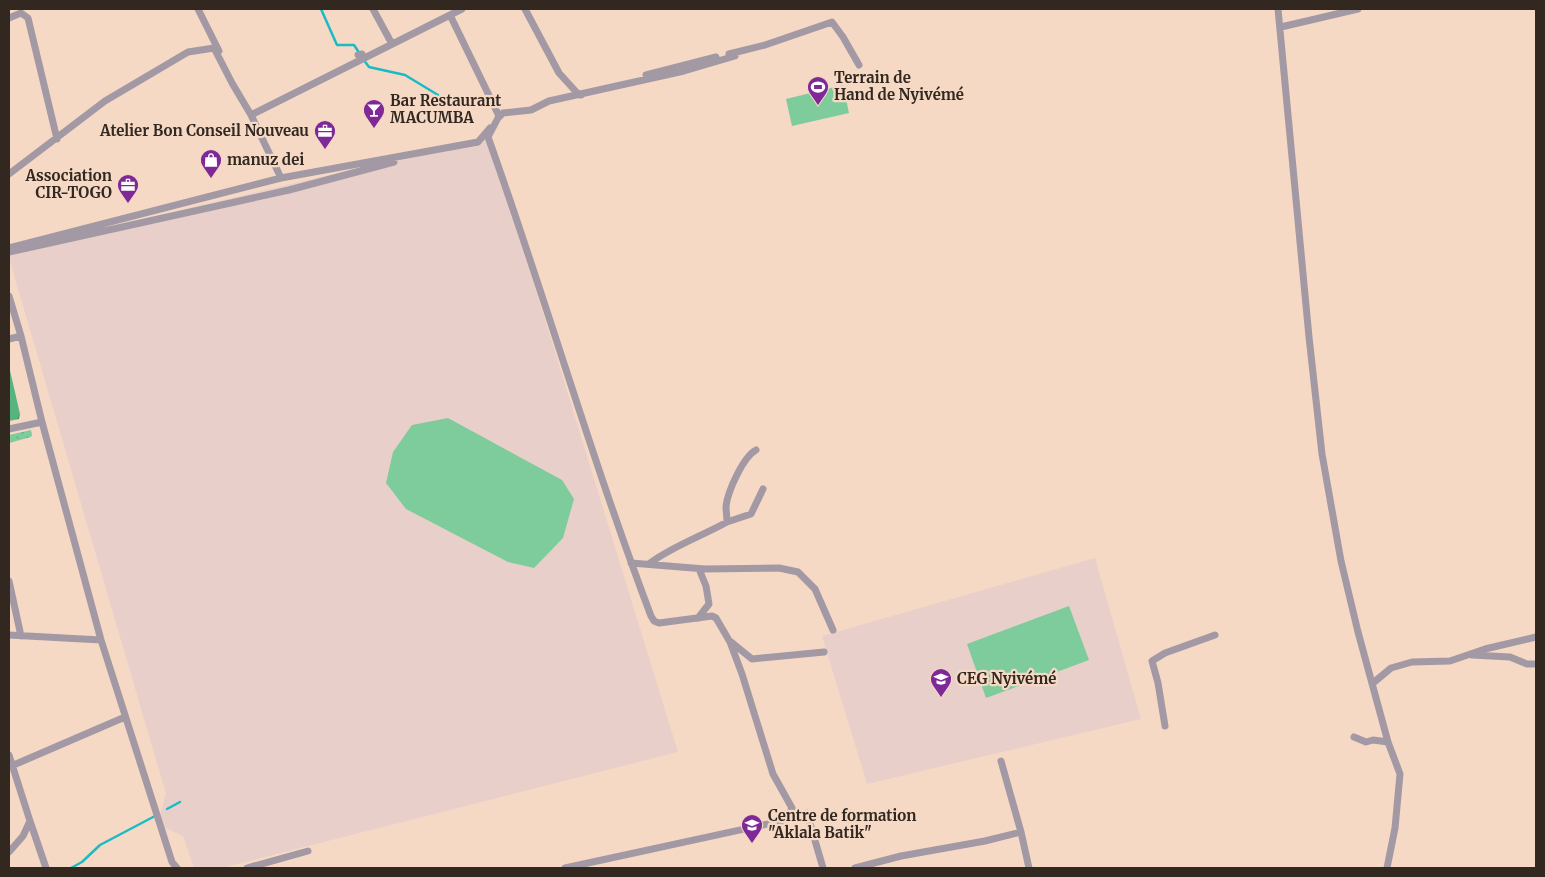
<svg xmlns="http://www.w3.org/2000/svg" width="1545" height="877" viewBox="0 0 1545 877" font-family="Merriweather,serif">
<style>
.education{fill:#e9cfca}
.forest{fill:url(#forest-firs)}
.garden{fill:url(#garden-dots)}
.pitch{fill:#7ecb9b}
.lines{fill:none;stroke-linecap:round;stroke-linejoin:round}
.stream{stroke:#1bbbc6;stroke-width:2.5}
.minor{stroke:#a399a4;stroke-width:7}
.labels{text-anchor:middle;stroke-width:4.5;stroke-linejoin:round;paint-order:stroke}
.poi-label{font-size:15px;font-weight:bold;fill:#322820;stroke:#f5d9c5;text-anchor:start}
</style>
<defs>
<pattern id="forest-firs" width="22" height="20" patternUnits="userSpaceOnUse" patternTransform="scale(1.25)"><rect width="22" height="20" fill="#58b47e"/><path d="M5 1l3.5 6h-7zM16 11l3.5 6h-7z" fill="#499267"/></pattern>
<pattern id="garden-dots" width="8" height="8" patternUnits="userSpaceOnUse" patternTransform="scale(1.25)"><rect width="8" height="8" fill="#7ecb9b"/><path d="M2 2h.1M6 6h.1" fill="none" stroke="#6dae85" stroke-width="1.8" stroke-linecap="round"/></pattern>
</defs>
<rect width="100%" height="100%" fill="#f5d9c5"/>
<path class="education" d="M489 137 678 752 222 868H194L183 836 165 828 160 814 166 794 9 258 13 250Z
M1095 558 1141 719 867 784 822 636Z"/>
<path class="forest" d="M9 366 20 414 19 419 9 421Z"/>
<path class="garden" d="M31 430 32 435 31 437 9 443V435Z"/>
<path class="pitch" d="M843 85 849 113 792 126 786 99Z
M448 418 562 480 574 499 563 538 534 568 508 562 406 509 386 483 393 452 412 425Z
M1069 606 1089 660 986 698 967 644Z"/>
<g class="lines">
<path class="stream" d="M321 9 337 45H354L360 54
M363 59 369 67 405 75 438 95
M167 809 180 802
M71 868 82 862 100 845 155 816"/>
<path class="minor" d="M198 9 219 51
M373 9 392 44
M525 9 559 73 579 95H581
M1278 9 1309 337 1322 454 1341 561 1358 632 1388 742 1400 774 1395 828 1387 868
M450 15 499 116 488 137C545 296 591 458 651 616L654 621 659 623 712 616 716 618 730 642 742 674 773 774 792 808 786 820 565 868
M9 18 21 13 28 18 57 139
M1281 27 1358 9
M729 54 765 45 832 22 843 37 859 65
M358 55 362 54
M646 75 716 57
M251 115 462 9
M498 118 503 113 531 110 549 101 684 71 735 56
M9 174 105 101 188 52 214 48 232 83 251 115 281 178
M9 248 281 178 478 142 490 128
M9 252 289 190 394 162
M9 296 21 336 42 422 101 640 172 862 177 868
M9 339 21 336
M9 429 42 422
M727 522 751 514 763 489
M631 563 705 569 779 568 798 572 815 589 833 630
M650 563C673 546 702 536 727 522 727 517 726 511 726 506 728 491 743 457 756 450
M9 581 21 636
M698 618 709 604 706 586 699 569
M9 635 101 640
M731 642 752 659 824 652
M1472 655 1510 657 1527 664H1536
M1373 683 1391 668 1412 662 1450 661 1485 649 1536 637
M1165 726 1158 683 1152 661 1165 653 1215 635
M1354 737 1366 742 1373 740 1388 742
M9 755 30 821 23 836 9 852
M1001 761 1021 832 1029 868
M9 767 125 717
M807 813 823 868
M30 821 46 868
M247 868 308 851
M855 868 901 856 985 841 1021 832"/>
</g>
<defs>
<g id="stadium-pin" transform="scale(1.125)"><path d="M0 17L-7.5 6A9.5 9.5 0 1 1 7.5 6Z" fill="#7f2997" stroke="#f5d9c5"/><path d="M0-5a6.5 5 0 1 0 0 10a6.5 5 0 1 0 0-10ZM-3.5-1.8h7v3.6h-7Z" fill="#fff"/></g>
<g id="bar-pin" transform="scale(1.125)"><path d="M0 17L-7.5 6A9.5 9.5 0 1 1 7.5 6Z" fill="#7f2997" stroke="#f5d9c5"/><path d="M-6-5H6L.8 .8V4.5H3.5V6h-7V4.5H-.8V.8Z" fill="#fff"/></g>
<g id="office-pin" transform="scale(1.125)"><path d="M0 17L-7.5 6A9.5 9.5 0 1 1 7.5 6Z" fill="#7f2997" stroke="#f5d9c5"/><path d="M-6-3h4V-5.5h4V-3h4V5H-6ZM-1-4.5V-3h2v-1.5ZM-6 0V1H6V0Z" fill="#fff"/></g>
<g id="shop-pin" transform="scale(1.125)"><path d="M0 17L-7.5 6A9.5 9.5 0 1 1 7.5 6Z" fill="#7f2997" stroke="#f5d9c5"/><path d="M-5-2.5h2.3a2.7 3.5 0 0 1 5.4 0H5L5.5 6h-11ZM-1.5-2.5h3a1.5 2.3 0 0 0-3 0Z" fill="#fff"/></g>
<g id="school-pin" transform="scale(1.125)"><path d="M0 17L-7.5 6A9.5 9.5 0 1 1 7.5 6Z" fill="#7f2997" stroke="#f5d9c5"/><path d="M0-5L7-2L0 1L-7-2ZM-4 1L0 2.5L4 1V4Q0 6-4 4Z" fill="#fff"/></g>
</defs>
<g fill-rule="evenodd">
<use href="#stadium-pin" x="818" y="87"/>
<use href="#bar-pin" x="374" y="110"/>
<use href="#office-pin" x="325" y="131"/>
<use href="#shop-pin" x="211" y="160"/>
<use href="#office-pin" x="128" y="185"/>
<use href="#school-pin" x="941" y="679"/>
<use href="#school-pin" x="752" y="825"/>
</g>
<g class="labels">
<g class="poi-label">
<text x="834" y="83">Terrain de<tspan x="834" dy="17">Hand de Nyivémé</tspan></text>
<text x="390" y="106">Bar Restaurant<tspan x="390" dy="17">MACUMBA</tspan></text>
<text x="309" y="136" text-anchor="end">Atelier Bon Conseil Nouveau</text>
<text x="227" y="165">manuz dei</text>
<text x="112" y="181" text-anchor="end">Association<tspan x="112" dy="17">CIR-TOGO</tspan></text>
<text x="957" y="684">CEG Nyivémé</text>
<text x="768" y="821">Centre de formation<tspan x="768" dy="17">"Aklala Batik"</tspan></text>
</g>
</g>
<rect width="1545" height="877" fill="none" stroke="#322820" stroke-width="20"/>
</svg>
